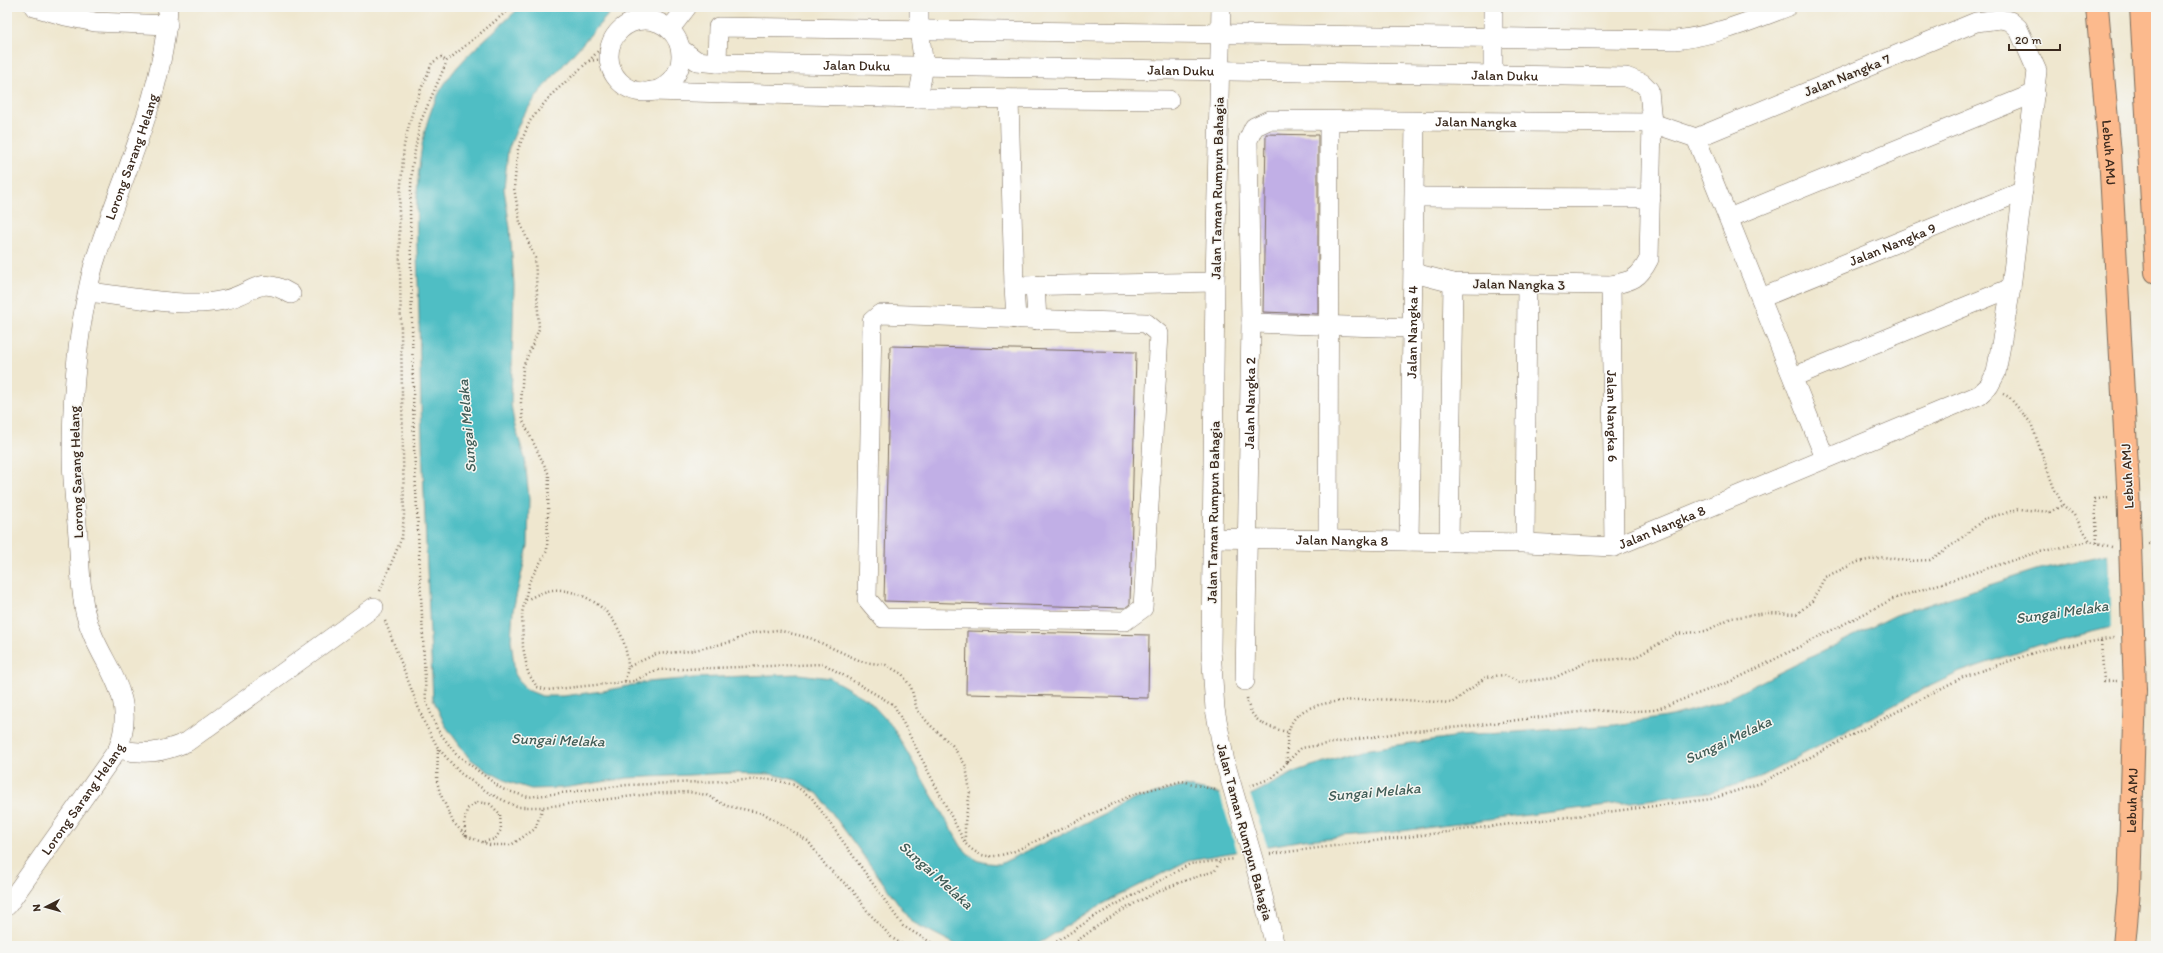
<svg xmlns="http://www.w3.org/2000/svg" width="2163" height="953" viewBox="0 0 2163 953" font-family="Itim,sans-serif">
<style>
.water{fill:#4fbec4;stroke:#457471}
.pier{fill:#efe7cf}
.building{fill:#c1afe6}
.lines{fill:none;stroke-linecap:round;stroke-linejoin:round}
.minor-casing{stroke:#7a6c5c;stroke-width:20}
.highway-casing{stroke:#7a6c5c;stroke-width:24}
.path{stroke:#7a6c5c;stroke-width:2.5;stroke-dasharray:1 3;stroke-linecap:butt}
.minor{stroke:#fff;stroke-width:19}
.highway{stroke:#fcba8d;stroke-width:22}
.minor-bridge-casing{stroke:#7a6c5c;stroke-width:20;stroke-linecap:butt}
.highway-bridge-casing{stroke:#7a6c5c;stroke-width:24;stroke-linecap:butt}
.minor-bridge{stroke:#fff;stroke-width:19}
.highway-bridge{stroke:#fcba8d;stroke-width:22}
.labels{text-anchor:middle;stroke-width:3;stroke-linejoin:round;paint-order:stroke}
.street-label{font-size:14px;fill:#3b2a1e;stroke:#f6f6f2}
.water-label{font-size:15px;font-style:italic;fill:#425e58;stroke:#f6f6f2}
</style>
<rect width="100%" height="100%" fill="#f6f6f2"/>
<filter id="ink" filterUnits="userSpaceOnUse"><feTurbulence type="fractalNoise" baseFrequency=".025" numOctaves="2"/><feDisplacementMap in="SourceGraphic" scale="8" xChannelSelector="R" yChannelSelector="G"/><feConvolveMatrix kernelMatrix="1 2 1 2 8 2 1 2 1" color-interpolation-filters="sRGB"/></filter>
<filter id="wash" filterUnits="userSpaceOnUse"><feTurbulence type="fractalNoise" baseFrequency=".012" numOctaves="4" result="noise"/><feDisplacementMap in="SourceGraphic" scale="16" xChannelSelector="R" yChannelSelector="G"/><feGaussianBlur stdDeviation="0.9" result="paint"/><feColorMatrix in="noise" values="0 0 0 0 0 0 0 0 0 0 0 0 0 0 0 0 0 1.4 0 .05"/><feComposite in="paint" operator="in"/></filter>
<g filter="url(#wash)">
<rect width="100%" height="100%" fill="#efe7cf"/>
<path class="water" d="M520 7H615L542 89 522 117 508 150 504 189 510 228 514 285 511 404 514 423 525 459 529 499 528 546 513 610 511 640 515 674 525 689 542 696H563L603 691 648 682 694 678 799 674 830 678 868 700 892 726 961 846C974 861 980 863 1000 864L1135 799 1185 786 1243 799 1299 770 1363 750 1460 736 1615 725 1672 716 1718 703 1896 615 2036 570 2108 554 2112 627 2039 645 1960 672 1922 690 1757 779 1710 792 1378 834 1303 840 1189 860 1093 909 1043 941 1031 946H959L912 922 818 794 796 780 771 774 731 773 627 778 563 788 531 789 509 782 487 771 469 758 445 725 433 699C427 571 421 443 419 315 418 252 408 151 438 95 456 60 493 34 520 7Z"/>
<path class="pier" d="M2156 549V628L2111 629 2108 552Z
M1219 791 1243 797 1250 794 1268 849 1238 854Z"/>
<g id="blocks">
<path class="building" d="M1266 134 1318 135V314L1263 312Z
M890 346 1136 352 1130 604 1125 608 884 601Z
M967 631 1149 635 1148 698 966 694Z"/>
</g>
</g>
<g filter="url(#ink)">
<use href="#blocks" fill-opacity="0" stroke="#7a6c5c" stroke-width="1"/>
<g class="lines">
<g class="minor-casing">
<g id="minor">
<path d="M34 7 65 16 95 22 168 25"/>
<path d="M1221 7 1215 282 1211 650 1215 709 1225 762"/>
<circle cx="645" cy="56" r="36"/>
<path d="M670 29 687 7"/>
<path id="s1" d="M681 49 697 61 717 63 1626 77 1642 83 1649 90 1652 123 1649 259C1639 279 1632 281 1611 285L1453 283 1414 273"/>
<path d="M717 63 718 27 1675 40C1714 36 1750 21 1787 7"/>
<path d="M1493 75V7"/>
<path d="M651 91 918 98 1169 100"/>
<path d="M918 98 924 66 919 29V7"/>
<path d="M1009 99 1014 286 1215 282"/>
<path d="M1696 138 1825 458"/>
<path d="M1415 197 1651 198"/>
<path d="M1729 218 2035 93"/>
<path d="M1035 285 1037 320"/>
<path id="s2" d="M1611 285 1614 547"/>
<path d="M1014 286 1016 319"/>
<path d="M88 292C128 296 185 309 224 300 254 294 258 274 291 294"/>
<path id="s3" d="M1761 298 2023 191"/>
<path d="M880 314 1146 323 1159 334 1143 608 1125 621 883 618 867 599 872 321Z"/>
<path d="M1251 323 1413 328"/>
<path d="M1793 377 2011 288"/>
<path id="s4" d="M1212 538 1525 543 1614 547 1979 395 1989 386 1996 373 2011 288 2037 71 2018 28 2010 21 2000 19 1976 22 1696 138"/>
<path d="M1328 540 1329 121"/>
<path id="s5" d="M1409 541 1415 122"/>
<path d="M1449 542 1453 283"/>
<path d="M1525 543 1527 284"/>
<path id="s6" d="M1245 681 1251 323 1248 140 1254 127 1269 120 1652 123 1696 138"/>
<path d="M118 749C145 755 161 753 187 742L374 607"/>
<path d="M1258 876 1275 946"/>
<path id="s7" d="M7 906 118 749C140 691 98 665 85 612 80 588 80 561 78 536 76 509 72 482 72 455 72 406 75 358 84 310 87 294 90 277 95 261 121 177 164 96 168 7"/>
</g>
</g>
<g class="highway-casing">
<g id="highway">
<path id="s8" d="M2097 7 2110 154 2128 486"/>
<path d="M2141 7 2156 272"/>
<path id="s9" d="M2124 946 2129 890 2135 690"/>
</g>
</g>
<path class="path" d="M512 7 447 61 420 123 412 167 410 209 414 447 426 701 437 729 456 754 502 789 528 797 627 785 771 779 794 785 812 798 903 926 937 946
M638 7 589 61 551 95 530 121 518 149 514 188 520 222 535 258 539 329 523 367 521 403 523 421 549 475 547 551 529 582 522 613 523 647 528 673 537 687 547 690 634 681 656 670 824 664 894 705 965 843C981 860 993 858 1015 851L1134 794 1182 781 1215 790
M589 61 610 58
M2003 394 2009 397 2031 423 2054 488 2063 505 2074 515 2090 541
M2097 543 2095 499 2109 498
M2149 544 2156 543
M380 591 402 537 404 515 399 211 404 145 414 106 432 63 441 57 446 61
M526 600C536 595 550 588 561 590 603 596 626 627 628 667
M385 621 424 722 438 748 460 773 489 793 517 807H543L650 794 689 792 706 795 727 806 763 813 808 841 826 866 853 891 868 912 892 938 905 946
M2101 641 2104 681H2117
M625 681 628 667 656 654 690 651 731 642 752 633 777 630 810 638 863 662 886 665 902 674 911 687 917 710 930 725 952 745 966 766 970 792 965 822V842
M1247 698C1250 722 1267 727 1287 732
M438 749 437 781 440 793 453 822 466 836 490 845H511L535 829 543 807
M1287 762C1287 746 1285 725 1299 714 1326 692 1417 701 1452 703L1486 677 1504 675 1519 682 1554 678 1589 661 1634 658 1676 634 1706 631 1731 618 1767 613 1797 614 1812 601 1825 577 1858 562 1884 557 1907 561 1930 560 1958 541 1984 519 2019 509 2050 512 2063 505
M1250 786 1272 778 1301 748 1404 732 1471 726 1595 710 1618 712 1655 710 1734 680 1893 599 2035 553 2090 541 2112 547
M466 836 464 823 467 809 477 802 490 804 500 814 501 830 495 839 483 842
M1270 854 1711 799 1761 783 1963 677 2042 650 2114 638
M1050 946 1097 915 1190 864 1235 859
M1071 946C1114 911 1162 886 1215 871L1220 861"/>
<use href="#minor" class="minor"/>
<use href="#highway" class="highway"/>
<g class="minor-bridge-casing">
<path id="minor-bridge" d="M1225 762 1258 876"/>
</g>
<g class="highway-bridge-casing">
<path id="highway-bridge" d="M2128 486 2135 690"/>
</g>
<use href="#minor-bridge" class="minor-bridge"/>
<use href="#highway-bridge" class="highway-bridge"/>
</g>
</g>
<g class="labels">
<g class="street-label">
<text dy="5" stroke="none"><textPath href="#s1" startOffset="180">Jalan Duku</textPath></text>
<text dy="5" stroke="none"><textPath href="#s1" startOffset="504">Jalan Duku</textPath></text>
<text dy="5" stroke="none"><textPath href="#s1" startOffset="828">Jalan Duku</textPath></text>
<text transform="translate(1847 75) rotate(-22)" y="5">Jalan Nangka 7</text>
<text dy="5" stroke="none"><textPath href="#s6" startOffset="779">Jalan Nangka</textPath></text>
<text dy="5" stroke="none"><textPath href="#s8" startOffset="146">Lebuh AMJ</textPath></text>
<text dy="5" stroke="none"><textPath href="#s7" startOffset="802">Lorong Sarang Helang</textPath></text>
<text transform="translate(1217 188) rotate(-89)" y="5">Jalan Taman Rumpun Bahagia</text>
<text dy="5" stroke="none"><textPath href="#s3" startOffset="142">Jalan Nangka 9</textPath></text>
<text transform="translate(1519 284) rotate(1)" y="5">Jalan Nangka 3</text>
<text dy="5" stroke="none"><textPath href="#s5" startOffset="209">Jalan Nangka 4</textPath></text>
<text dy="5" stroke="none"><textPath href="#s6" startOffset="278">Jalan Nangka 2</textPath></text>
<text dy="5" stroke="none"><textPath href="#s2" startOffset="131">Jalan Nangka 6</textPath></text>
<text transform="translate(76 472) rotate(-92)" y="5">Lorong Sarang Helang</text>
<text transform="translate(2127 476) rotate(-93)" y="5">Lebuh AMJ</text>
<text transform="translate(1213 512) rotate(-89)" y="5">Jalan Taman Rumpun Bahagia</text>
<text dy="5" stroke="none"><textPath href="#s4" startOffset="454">Jalan Nangka 8</textPath></text>
<text dy="5" stroke="none"><textPath href="#s4" startOffset="130">Jalan Nangka 8</textPath></text>
<text dy="5" stroke="none"><textPath href="#s7" startOffset="131">Lorong Sarang Helang</textPath></text>
<text dy="5" stroke="none"><textPath href="#s9" startOffset="146">Lebuh AMJ</textPath></text>
<text transform="translate(1245 832) rotate(75)" y="5">Jalan Taman Rumpun Bahagia</text>
</g>
<g class="water-label">
<text transform="translate(467 426) rotate(-95)" y="5">Sungai Melaka</text>
<text transform="translate(2062 612) rotate(-8)" y="5">Sungai Melaka</text>
<text transform="translate(558 740) rotate(2)" y="5">Sungai Melaka</text>
<text transform="translate(1728 740) rotate(-25)" y="5">Sungai Melaka</text>
<text transform="translate(1374 792) rotate(-5)" y="5">Sungai Melaka</text>
<text transform="translate(936 875) rotate(42)" y="5">Sungai Melaka</text>
</g>
</g>
<rect width="2163" height="953" fill="none" stroke="#f6f6f2" stroke-width="24"/>
<g transform="translate(46 907) rotate(264)" stroke="#f6f6f2" stroke-width="3" paint-order="stroke">
<path d="M0-3L7 15L0 10L-7 15Z" fill="#3b2a1e"/>
<text y="-6" font-size="11" font-weight="bold" text-anchor="middle" fill="#3b2a1e">N</text>
</g>
<path d="M2009 44v6h51v-6" fill="none" stroke="#3b2a1e" stroke-width="2"/>
<text x="2015" y="44" font-size="12" fill="#3b2a1e" stroke="#f6f6f2" stroke-width="3" paint-order="stroke">20 m</text>
</svg>
